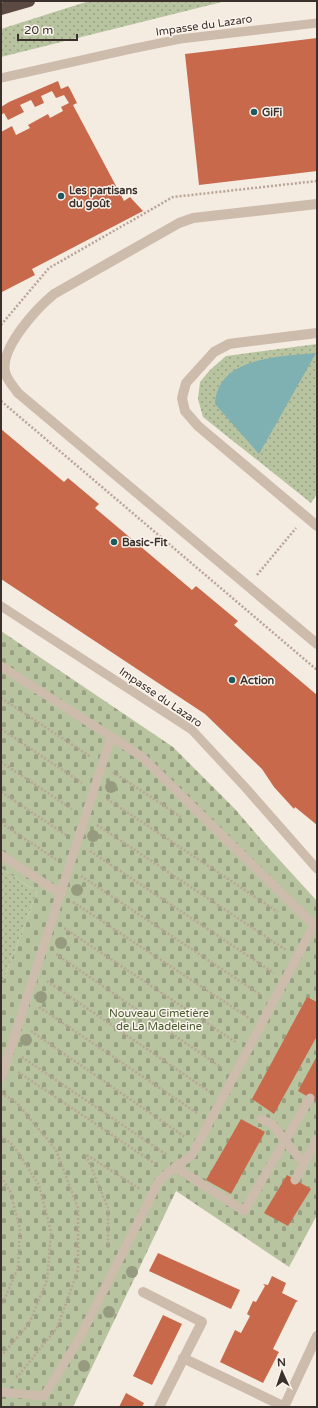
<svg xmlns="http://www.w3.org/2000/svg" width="318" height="1408" viewBox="0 0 318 1408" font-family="'Varela Round',sans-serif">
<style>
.grass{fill:url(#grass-dots)}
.cemetery{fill:url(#cemetery-stones)}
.water{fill:#7fb0b2}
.building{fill:#c8694b}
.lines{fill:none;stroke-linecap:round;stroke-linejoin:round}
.path{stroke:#b9a596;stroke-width:2.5;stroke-dasharray:2 2;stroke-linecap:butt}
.lane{stroke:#cdbbac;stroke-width:9}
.street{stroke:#cdbbac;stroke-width:10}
.highway{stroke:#5c4a42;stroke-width:12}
.tree{fill:#969b7f}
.poi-dot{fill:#1f5a5e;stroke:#fbf5ee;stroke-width:1.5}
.labels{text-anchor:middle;stroke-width:3;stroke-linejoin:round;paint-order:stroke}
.street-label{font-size:11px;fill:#3b302b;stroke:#fbf5ee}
.poi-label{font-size:11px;font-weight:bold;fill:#3b302b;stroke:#fbf5ee;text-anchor:start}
.park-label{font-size:11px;fill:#4a5a2e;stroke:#fbf5ee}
</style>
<defs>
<pattern id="grass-dots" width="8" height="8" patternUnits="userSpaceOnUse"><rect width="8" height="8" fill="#b8c4a0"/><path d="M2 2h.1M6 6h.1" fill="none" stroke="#97a083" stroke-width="1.8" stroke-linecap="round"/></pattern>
<pattern id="cemetery-stones" width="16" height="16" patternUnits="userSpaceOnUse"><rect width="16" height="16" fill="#b8c4a0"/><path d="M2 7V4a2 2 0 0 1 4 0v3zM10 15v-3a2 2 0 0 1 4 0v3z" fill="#97a083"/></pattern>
</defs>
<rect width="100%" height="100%" fill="#f4ebe1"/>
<path class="grass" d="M89 1H226L1 57V29Z
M317 344V494L311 503 203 417 198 399 200 382 210 370 226 356Z
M1 868 37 892 4 979 1 981Z"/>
<path class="cemetery" d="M1 631 173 747 235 809 264 843 317 901V1215L289 1267 176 1191 73 1407H1V981L4 979 37 892 1 868Z"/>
<path class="water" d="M316 353 259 454 215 404C218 356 280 357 316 353Z"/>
<path class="building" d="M317 38V171L199 185 185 54Z
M58 81 61 89 68 86 70 89 77 103 73 105 124 201 130 197 143 211 32 269 35 275 2 292 1 132 12 126 16 135 30 128 28 125 48 114 50 118 63 111 61 107 69 103 64 95 56 98 52 91 41 96 44 103 35 107 31 100 20 105 24 112 8 120 4 113 1 115V107L9 102Z
M1 429 64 482 68 478 99 504 95 508 192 590 196 586 238 621 234 625 317 695V825L295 807 294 809 274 787 262 769 205 714 1 579Z
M307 997 317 1002V1036L274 1114 252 1099Z
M317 1056V1102L298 1091Z
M241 1119 265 1132 231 1194 206 1180Z
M287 1175 311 1189 288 1226 264 1213Z
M158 1253 240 1290 231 1309 149 1271Z
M272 1276 286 1283 282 1293 298 1301 296 1302 273 1349 279 1352 263 1383 220 1362 235 1330 241 1333 250 1316 247 1314 253 1301 256 1302 265 1286 263 1284 268 1285Z
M163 1315 182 1324 152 1385 133 1376Z
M126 1393 144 1403 142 1407H119Z"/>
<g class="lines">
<path class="path" d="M1 325 49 268 173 197 317 181
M1 401 317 670
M257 575 296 528
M1 698 91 757
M1 729 82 783
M1 762 72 809
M113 772 181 817
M1 792 66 835
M107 799 278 912
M1 823 57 860
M97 825 286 950
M90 851 274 973
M81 876 261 995
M73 902 249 1018
M64 928 237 1043
M56 954 222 1068
M47 981 210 1092
M39 1007 197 1113
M31 1031 185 1137
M22 1057 167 1155
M18 1072 157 1165
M1 1093 17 1103 56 1150 78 1208V1270L57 1328 18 1376 14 1378
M1 1136 13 1145 39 1185 51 1232 47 1280 29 1324 1 1356
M86 1155 108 1208V1248
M87 1155 140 1189
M1 1177 10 1191 20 1229 18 1268 1 1307"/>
<path class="lane" d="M1 78 131 49 180 39 317 23
M1 606 192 730 244 786 317 869
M1 666 141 756 314 925 192 1155 160 1179 78 1341 44 1396 1 1392
M1 855 61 894
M1 1078 111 737
M261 1119 272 1124 304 1164 295 1180
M304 1164 317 1139
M175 1167 244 1211 310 1098"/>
<path class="street" d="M317 204 193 218 179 223 54 294C36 309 0 348 5 372 7 380 13 386 18 393L317 644
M317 333 236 343 229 344 214 352 186 383 182 398 185 411 198 426 317 526
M143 1292 202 1322 159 1407
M183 1358 285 1407
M284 1407 317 1336"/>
<path class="highway" d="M1 9 29 1"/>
</g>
<g class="tree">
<circle cx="111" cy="787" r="6"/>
<circle cx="93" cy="836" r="6"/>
<circle cx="77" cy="890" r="6"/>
<circle cx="61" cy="943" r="6"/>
<circle cx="41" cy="997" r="6"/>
<circle cx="26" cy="1040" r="6"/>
<circle cx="132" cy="1272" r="6"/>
<circle cx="109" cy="1312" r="6"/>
<circle cx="84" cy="1366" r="6"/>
</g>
<g class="poi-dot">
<circle cx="254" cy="112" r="4"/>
<circle cx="61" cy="196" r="4"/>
<circle cx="114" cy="542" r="4"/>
<circle cx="232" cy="680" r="4"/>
</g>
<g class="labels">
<g class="street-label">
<text transform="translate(204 25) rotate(-8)" y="4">Impasse du Lazaro</text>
<text transform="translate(161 697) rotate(34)" y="4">Impasse du Lazaro</text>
</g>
<g class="poi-label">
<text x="262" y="116">GiFi</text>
<text x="69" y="194">Les partisans<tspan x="69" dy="13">du goût</tspan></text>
<text x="122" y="546">Basic-Fit</text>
<text x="240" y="684">Action</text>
</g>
<g class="park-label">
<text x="159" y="1017">Nouveau Cimetière<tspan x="159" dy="13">de La Madeleine</tspan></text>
</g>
</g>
<rect width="318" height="1408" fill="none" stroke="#3b302b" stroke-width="4"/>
<g transform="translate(282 1372) rotate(357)" stroke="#fbf5ee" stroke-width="3" paint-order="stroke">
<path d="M0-3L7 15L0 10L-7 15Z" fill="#3b302b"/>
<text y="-6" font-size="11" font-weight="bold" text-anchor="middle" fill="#3b302b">N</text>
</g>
<path d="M18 34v6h59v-6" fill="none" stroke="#3b302b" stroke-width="2"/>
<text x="24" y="34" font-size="12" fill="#3b302b" stroke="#fbf5ee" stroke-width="3" paint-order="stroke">20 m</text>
</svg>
